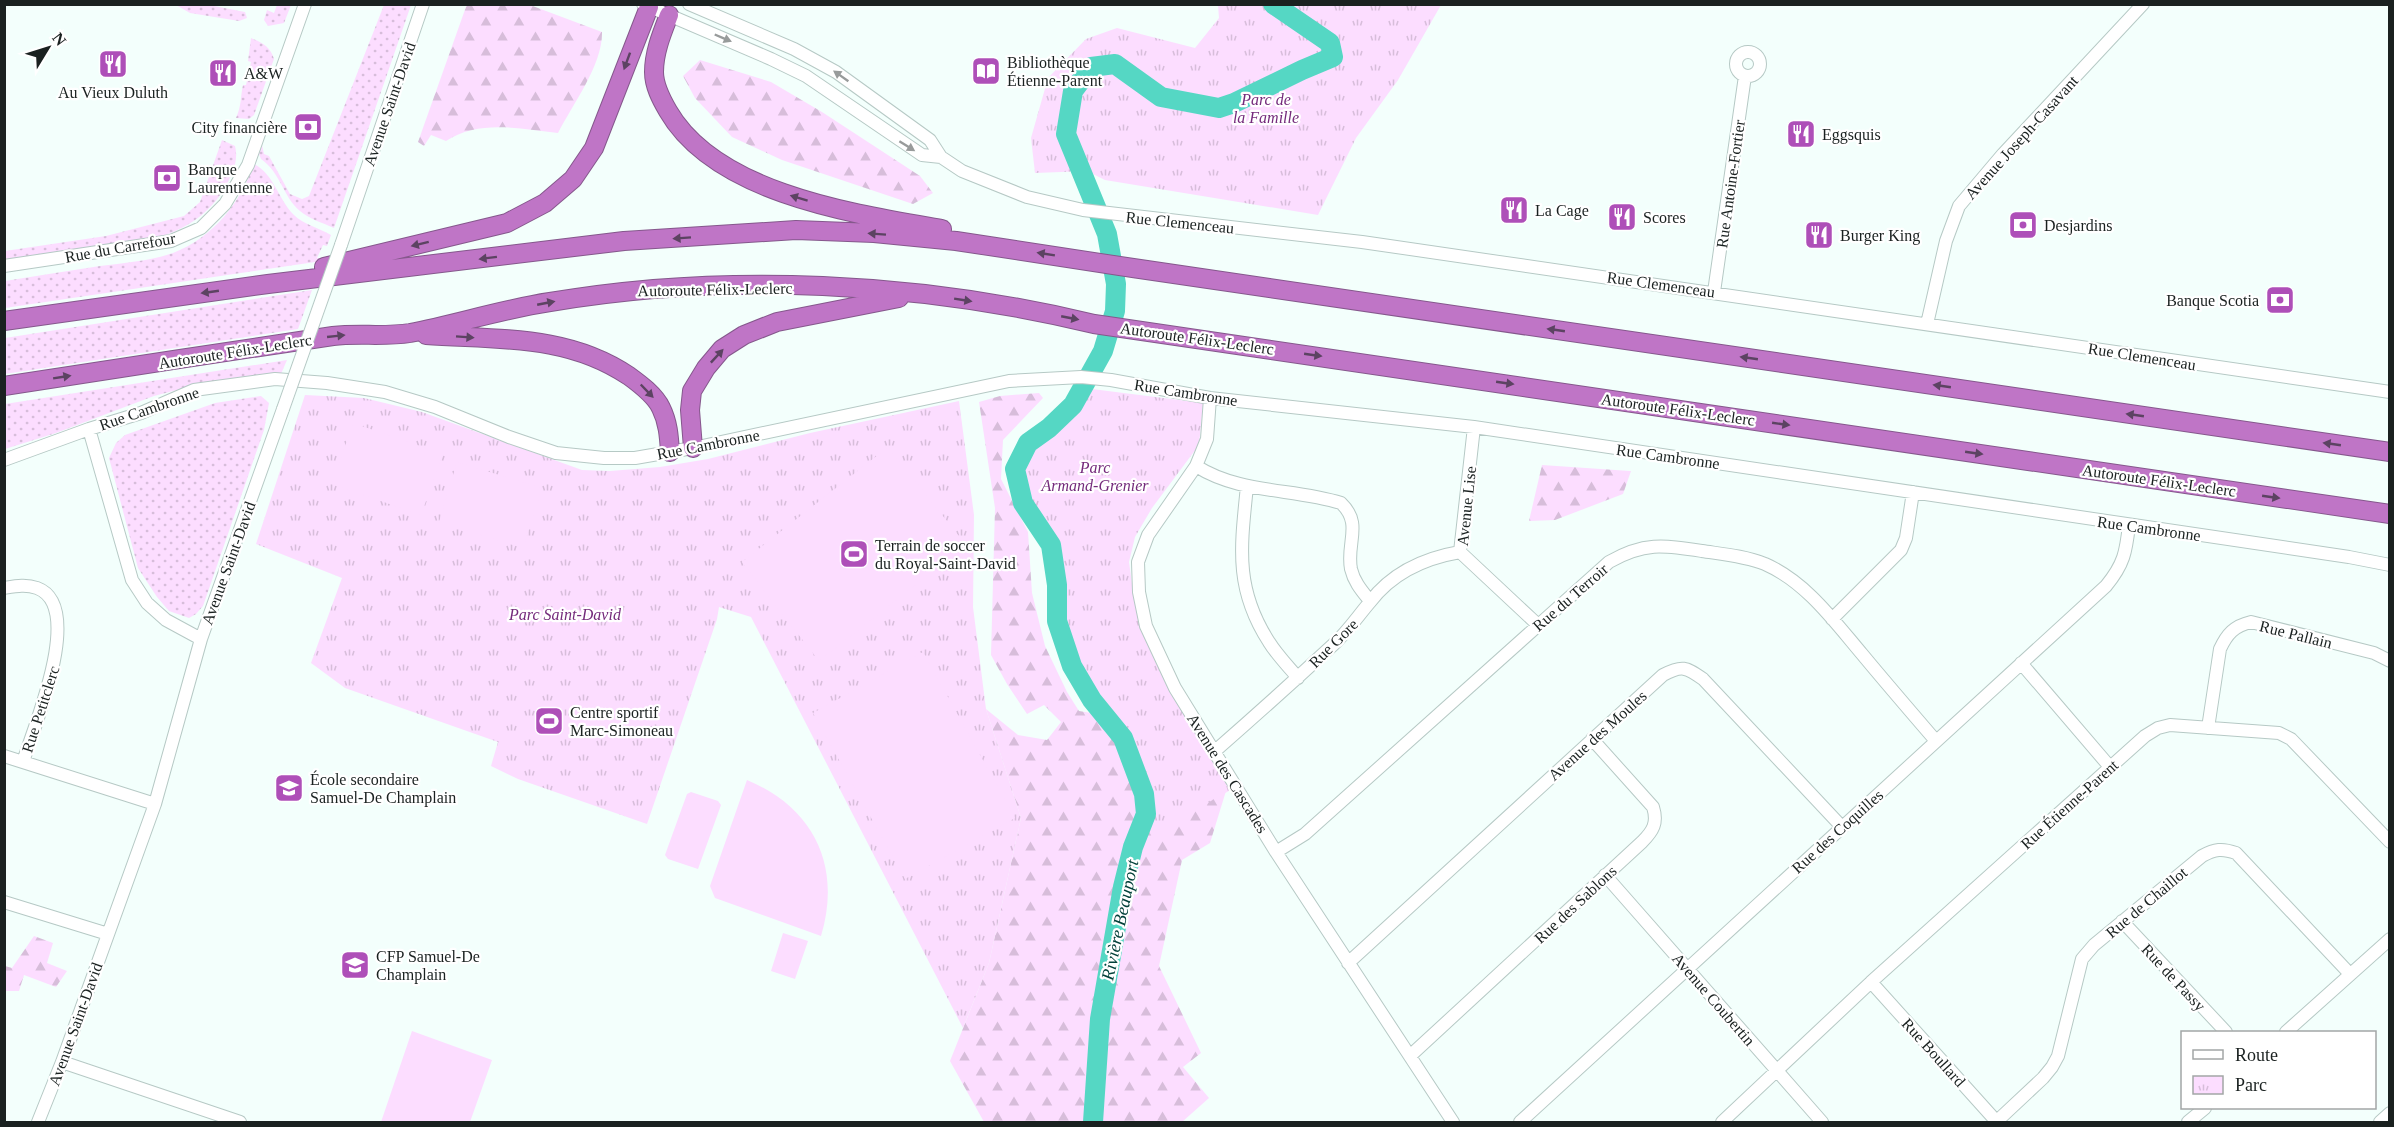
<svg xmlns="http://www.w3.org/2000/svg" width="2394" height="1127" viewBox="0 0 2394 1127" font-family="'Times New Roman',serif">
<style>
.grass{fill:url(#grass-dots)}
.forest{fill:url(#forest-firs)}
.park{fill:url(#park-tufts)}
.pitch{fill:#fcddff}
.lines{fill:none;stroke-linecap:round;stroke-linejoin:round}
.river{stroke:#55d7c4;stroke-width:20}
.minor-casing{stroke:#b6c9c5;stroke-width:14}
.highway-casing{stroke:#85588c;stroke-width:20}
.minor{stroke:#fff;stroke-width:12}
.highway{stroke:#bf75c6;stroke-width:18}
.minor-bridge-casing{stroke:#b6c9c5;stroke-width:14;stroke-linecap:butt}
.minor-bridge{stroke:#fff;stroke-width:12}
.oneway{fill:#989b9b}
.oneway2{fill:#5c4362}
.labels{text-anchor:middle;stroke-width:4.5;stroke-linejoin:round;paint-order:stroke}
.poi-label{font-size:16px;fill:#1a2120;stroke:#fff;text-anchor:start}
.park-label{font-size:16px;font-style:italic;fill:#742a7b;stroke:#fff}
.street-label{font-size:16px;fill:#1a2120;stroke:#fff}
.water-label{font-size:18px;font-style:italic;fill:#03413a;stroke:#fff}
</style>
<defs>
<pattern id="grass-dots" width="8" height="8" patternUnits="userSpaceOnUse" patternTransform="scale(1.5)"><rect width="8" height="8" fill="#fcddff"/><path d="M2 2h.1M6 6h.1" fill="none" stroke="#d7bdda" stroke-width="1.8" stroke-linecap="round"/></pattern>
<pattern id="forest-firs" width="22" height="20" patternUnits="userSpaceOnUse" patternTransform="scale(1.5)"><rect width="22" height="20" fill="#fcddff"/><path d="M5 1l3.5 6h-7zM16 11l3.5 6h-7z" fill="#d7bdda"/></pattern>
<pattern id="park-tufts" width="24" height="20" patternUnits="userSpaceOnUse" patternTransform="scale(1.5)"><rect width="24" height="20" fill="#fcddff"/><path d="M3 7l-1-3M5 7V3M7 7l1-3M15 17l-1-3M17 17v-4M19 17l1-3" fill="none" stroke="#d7bdda"/></pattern>
</defs>
<rect width="100%" height="100%" fill="#f3fffc"/>
<path class="grass" d="M176 5H209L245 12 247 18 239 21 190 13Z
M277 5H291L284 23 268 26 264 20 267 10 274 13Z
M384 5H411L334 228C323 223 309 219 300 211 283 197 281 173 261 159L259 154 262 145 264 154 269 156 290 194 302 199 309 196Z
M251 38C262 43 270 46 274 59L254 115 249 119 236 118C242 104 240 99 243 85H246L251 62 248 61Z
M222 140 235 146C239 161 232 175 224 189 195 237 142 243 91 250 62 254 33 259 5 263V251L106 236 184 216 200 202Z
M254 164C274 174 278 199 294 215 303 224 319 228 331 235L327 246 323 245 317 258 323 259 322 261 5 308V281C36 276 68 271 100 266 124 263 150 261 173 253 214 237 240 203 254 164Z
M312 290 298 329 5 374V338Z
M287 360 281 374 192 386 154 396 56 433 5 449V404Z
M261 396 269 403 264 430 203 606 196 614 189 618 169 611 157 597 138 568 109 458 116 443 125 435 215 403Z"/>
<path class="forest" d="M467 4 530 5 602 32C603 64 573 104 558 133 521 129 479 119 446 141L431 135 424 146 418 142Z
M700 60 771 82 822 112 920 176 933 193 913 204 782 160 732 137 695 98 683 76Z
M1039 393 1043 398 1003 440 1001 479 1028 532 1032 593 1045 646 1067 692 1079 711 1104 715 1113 706 1130 640 1226 791 1210 843 1182 860 1159 966 1201 1053 1183 1067 1209 1098 1182 1122H984L950 1061 989 963 1021 818 986 709 1018 735 1047 740 1061 722 1044 705 1027 714 1007 684 991 655 995 508 979 402 1000 396Z
M1542 465 1630 471H1631L1623 494 1555 520 1529 521Z
M34 936 53 943 47 963 67 971 56 987 24 975 19 991H5V966L12 968Z"/>
<path class="park" d="M1218 5H1441L1398 80 1356 138 1318 215 1105 180 1087 171 1035 173 1031 138 1048 78 1086 39 1117 28 1195 48 1219 18Z
M1092 389 1203 403 1199 445 1152 508 1135 537 1129 562 1135 605 1151 647 1236 787 1193 811 1147 832C1148 799 1140 761 1123 732 1108 708 1084 687 1074 660 1060 623 1070 581 1057 543 1049 517 1014 492 1024 462 1031 439 1055 428 1071 413 1079 406 1085 397 1092 389Z
M305 395 364 398 422 412 582 470 610 471 660 467 708 459 810 433 959 401 974 515 973 607 986 709 1021 818 989 963 963 1028 751 617 719 607 717 619 647 824 518 779 491 766 498 742 345 688 311 663 342 578 256 544Z"/>
<path class="pitch" d="M353 423 443 454 421 515 332 484Z
M888 447 966 545 819 661 742 562Z
M457 462 542 488 523 548 439 522Z
M923 652 1015 818 905 879 813 713Z
M747 780C814 808 842 866 821 936L715 898 710 886Z
M691 792 718 801 721 805 698 869 668 859 665 855 687 794Z
M783 933 808 941 795 979 771 971Z
M412 1031 492 1060 470 1122H381Z"/>
<g class="lines">
<path class="river" d="M1093 1122 1100 1019 1123 887 1133 847 1146 814 1144 794 1123 738 1092 700 1072 666 1057 621V585L1051 545 1023 503 1015 469 1028 443 1049 428 1073 405 1103 351 1115 311 1116 284 1107 234 1066 134 1073 91 1091 67 1115 64 1161 97 1219 108 1234 103 1302 70 1333 57 1330 43 1273 4"/>
<g class="minor-casing">
<path id="minor" d="M643 4 771 59 806 76 922 155 941 157
M689 4 794 49 836 72 930 140 941 157 962 171 1027 197 1083 210 1362 242 2390 392
M1736 64a12 12 0 1 1 24 0a12 12 0 1 1-24 0Z
M341 245 423 4
M4 266 171 241 201 228 225 204 248 165 305 4
M1714 292 1745 76
M1927 324 1946 241 1959 206 2003 154 2143 4
M1210 398 1207 439 1196 466 1148 535 1138 562 1139 592 1146 626 1175 688 1276 852 1453 1122
M1474 427 1460 552 1537 624
M89 429 132 580 147 603 166 620 201 639
M4 460 89 429 141 413 194 390 275 379 327 383 385 392 435 407 509 437 556 453 604 458H635L693 448 1009 381 1081 377 1111 380 1210 398 1474 427 2349 557 2390 565
M1196 466C1240 494 1293 488 1341 503 1363 524 1346 543 1351 569 1354 582 1362 591 1370 601
M1247 486C1241 546 1234 588 1269 642 1277 655 1288 666 1298 678
M4 588C16 586 26 584 37 588 86 606 33 729 23 762
M1832 619 1901 550 1906 538 1913 492
M2021 663 2110 767
M2208 728 2220 649C2227 634 2234 626 2251 622L2374 653 2390 661
M1215 751C1255 716 1295 680 1334 644 1348 631 1358 616 1370 602 1392 573 1425 558 1460 552
M4 756 155 804
M1276 852 1305 834 1609 562C1644 542 1663 545 1702 551 1722 554 1745 556 1765 564 1806 582 1834 621 1862 654 1886 683 1911 712 1936 741
M1605 875 1822 1122
M4 902 108 934
M2122 921 2226 1032
M1348 963 1663 675C1682 665 1686 667 1703 679L1842 827
M1871 982 1997 1122
M2286 1032 2390 939
M1411 1055 1642 842C1653 831 1658 823 1653 807L1592 739
M62 1062 240 1122
M38 1122 62 1062 155 804 201 639 283 409
M1520 1122 2106 586C2124 564 2126 552 2129 525
M1722 1122 1871 982 2145 736 2158 728 2170 725 2279 733 2291 739 2390 842
M1996 1122 2043 1078 2052 1067 2058 1056 2082 959 2094 945 2202 856C2215 849 2222 848 2236 853L2350 974
M2188 1122 2205 1108
M2380 1122 2390 1113"/>
</g>
<g class="highway-casing">
<path id="highway" d="M669 15C662 33 654 52 654 72 654 86 661 99 668 111 716 194 855 214 942 229
M324 267 507 223 545 203 573 179 594 148 649 7
M4 321 268 284 624 241 796 230 874 233 956 241 1133 268 2390 452
M426 335C498 340 567 334 629 376 640 384 655 395 661 408 668 422 669 436 670 452
M4 386C114 369 223 352 333 336 358 333 385 337 410 333 457 324 503 309 550 302 726 272 920 282 1094 324L2390 514
M693 448 690 410 692 391 706 368 722 349 744 335 777 322 899 298"/>
</g>
<use href="#minor" class="minor"/>
<use href="#highway" class="highway"/>
<g class="minor-bridge-casing">
<path id="minor-bridge" d="M283 409 341 245"/>
</g>
<use href="#minor-bridge" class="minor-bridge"/>
</g>
<defs><path id="oneway-solid" d="M-6-.8H1V-3.2L6.5 0L1 3.2V.8H-6Z" transform="scale(1.5)"/></defs>
<g class="oneway">
<use href="#oneway-solid" transform="translate(723 38) rotate(23)"/>
<use href="#oneway-solid" transform="translate(841 76) rotate(-145)"/>
<use href="#oneway-solid" transform="translate(907 146) rotate(32)"/>
</g>
<g class="oneway2">
<use href="#oneway-solid" transform="translate(627 61) rotate(110)"/>
<use href="#oneway-solid" transform="translate(799 198) rotate(-163)"/>
<use href="#oneway-solid" transform="translate(877 234) rotate(-176)"/>
<use href="#oneway-solid" transform="translate(682 238) rotate(176)"/>
<use href="#oneway-solid" transform="translate(420 244) rotate(166)"/>
<use href="#oneway-solid" transform="translate(1046 254) rotate(-171)"/>
<use href="#oneway-solid" transform="translate(488 258) rotate(173)"/>
<use href="#oneway-solid" transform="translate(210 292) rotate(172)"/>
<use href="#oneway-solid" transform="translate(963 300) rotate(9)"/>
<use href="#oneway-solid" transform="translate(546 303) rotate(-11)"/>
<use href="#oneway-solid" transform="translate(1070 318) rotate(11)"/>
<use href="#oneway-solid" transform="translate(1556 330) rotate(-172)"/>
<use href="#oneway-solid" transform="translate(336 336) rotate(-6)"/>
<use href="#oneway-solid" transform="translate(465 337) rotate(4)"/>
<use href="#oneway-solid" transform="translate(1313 355) rotate(8)"/>
<use href="#oneway-solid" transform="translate(717 356) rotate(-47)"/>
<use href="#oneway-solid" transform="translate(1749 358) rotate(-172)"/>
<use href="#oneway-solid" transform="translate(62 377) rotate(-9)"/>
<use href="#oneway-solid" transform="translate(1505 383) rotate(8)"/>
<use href="#oneway-solid" transform="translate(1942 386) rotate(-172)"/>
<use href="#oneway-solid" transform="translate(647 391) rotate(46)"/>
<use href="#oneway-solid" transform="translate(2135 415) rotate(-172)"/>
<use href="#oneway-solid" transform="translate(1781 424) rotate(8)"/>
<use href="#oneway-solid" transform="translate(2332 444) rotate(-172)"/>
<use href="#oneway-solid" transform="translate(1974 453) rotate(8)"/>
<use href="#oneway-solid" transform="translate(2271 497) rotate(8)"/>
</g>
<defs>
<g id="restaurant-square" transform="scale(1.5)"><rect x="-9" y="-9" width="18" height="18" rx="4" fill="#ae4fb8" stroke="#fff"/><path d="M-5-6h1v4h1v-4h1v4h1v-4h1v5L-1.5 .5V6h-2V.5L-5-1ZM5-6V6H3V1.5H1.5Q1.5-4 5-6Z" fill="#fff"/></g>
<g id="library-square" transform="scale(1.5)"><rect x="-9" y="-9" width="18" height="18" rx="4" fill="#ae4fb8" stroke="#fff"/><path d="M-6-4Q-3-5.5-.7-3.5V5Q-3 3-6 4ZM6-4Q3-5.5 .7-3.5V5Q3 3 6 4Z" fill="#fff"/></g>
<g id="bank-square" transform="scale(1.5)"><rect x="-9" y="-9" width="18" height="18" rx="4" fill="#ae4fb8" stroke="#fff"/><path d="M-6-4H6V4H-6ZM0-2.3a2.3 2.3 0 1 0 0 4.6a2.3 2.3 0 1 0 0-4.6Z" fill="#fff"/></g>
<g id="stadium-square" transform="scale(1.5)"><rect x="-9" y="-9" width="18" height="18" rx="4" fill="#ae4fb8" stroke="#fff"/><path d="M0-5a6.5 5 0 1 0 0 10a6.5 5 0 1 0 0-10ZM-3.5-1.8h7v3.6h-7Z" fill="#fff"/></g>
<g id="school-square" transform="scale(1.5)"><rect x="-9" y="-9" width="18" height="18" rx="4" fill="#ae4fb8" stroke="#fff"/><path d="M0-5L7-2L0 1L-7-2ZM-4 1L0 2.5L4 1V4Q0 6-4 4Z" fill="#fff"/></g>
</defs>
<g fill-rule="evenodd">
<use href="#restaurant-square" x="113" y="64"/>
<use href="#library-square" x="986" y="71"/>
<use href="#restaurant-square" x="223" y="73"/>
<use href="#bank-square" x="308" y="127"/>
<use href="#restaurant-square" x="1801" y="134"/>
<use href="#bank-square" x="167" y="178"/>
<use href="#restaurant-square" x="1514" y="210"/>
<use href="#restaurant-square" x="1622" y="217"/>
<use href="#bank-square" x="2023" y="225"/>
<use href="#restaurant-square" x="1819" y="235"/>
<use href="#bank-square" x="2280" y="300"/>
<use href="#stadium-square" x="854" y="554"/>
<use href="#stadium-square" x="549" y="721"/>
<use href="#school-square" x="289" y="788"/>
<use href="#school-square" x="355" y="965"/>
</g>
<g class="labels">
<g class="poi-label">
<text x="1007" y="68">Bibliothèque<tspan x="1007" dy="18">Étienne-Parent</tspan></text>
<text x="244" y="79">A&amp;W</text>
<text x="113" y="98" text-anchor="middle">Au Vieux Duluth</text>
<text x="287" y="133" text-anchor="end">City financière</text>
<text x="1822" y="140">Eggsquis</text>
<text x="188" y="175">Banque<tspan x="188" dy="18">Laurentienne</tspan></text>
<text x="1535" y="216">La Cage</text>
<text x="1643" y="223">Scores</text>
<text x="2044" y="231">Desjardins</text>
<text x="1840" y="241">Burger King</text>
<text x="2259" y="306" text-anchor="end">Banque Scotia</text>
<text x="875" y="551">Terrain de soccer<tspan x="875" dy="18">du Royal-Saint-David</tspan></text>
<text x="570" y="718">Centre sportif<tspan x="570" dy="18">Marc-Simoneau</tspan></text>
<text x="310" y="785">École secondaire<tspan x="310" dy="18">Samuel-De Champlain</tspan></text>
<text x="376" y="962">CFP Samuel-De<tspan x="376" dy="18">Champlain</tspan></text>
</g>
<g class="park-label">
<text x="1266" y="105">Parc de<tspan x="1266" dy="18">la Famille</tspan></text>
<text x="1095" y="473">Parc<tspan x="1095" dy="18">Armand-Grenier</tspan></text>
<text x="565" y="620">Parc Saint-David</text>
</g>
<g class="street-label">
<text transform="translate(389 104) rotate(-71)" y="6">Avenue Saint-David</text>
<text transform="translate(2021 137) rotate(-48)" y="6">Avenue Joseph-Casavant</text>
<text transform="translate(1730 184) rotate(-82)" y="6">Rue Antoine-Fortier</text>
<text transform="translate(1180 222) rotate(6)" y="6">Rue Clemenceau</text>
<text transform="translate(120 247) rotate(-10)" y="6">Rue du Carrefour</text>
<text transform="translate(1661 284) rotate(8)" y="6">Rue Clemenceau</text>
<text transform="translate(715 289) rotate(-1)" y="6">Autoroute Félix-Leclerc</text>
<text transform="translate(1197 338) rotate(8)" y="6">Autoroute Félix-Leclerc</text>
<text transform="translate(235 351) rotate(-9)" y="6">Autoroute Félix-Leclerc</text>
<text transform="translate(2142 356) rotate(9)" y="6">Rue Clemenceau</text>
<text transform="translate(1186 392) rotate(9)" y="6">Rue Cambronne</text>
<text transform="translate(149 408) rotate(-19)" y="6">Rue Cambronne</text>
<text transform="translate(1678 409) rotate(8)" y="6">Autoroute Félix-Leclerc</text>
<text transform="translate(708 444) rotate(-11)" y="6">Rue Cambronne</text>
<text transform="translate(1668 456) rotate(8)" y="6">Rue Cambronne</text>
<text transform="translate(2159 480) rotate(8)" y="6">Autoroute Félix-Leclerc</text>
<text transform="translate(1466 506) rotate(-84)" y="6">Avenue Lise</text>
<text transform="translate(2149 528) rotate(8)" y="6">Rue Cambronne</text>
<text transform="translate(228 563) rotate(-70)" y="6">Avenue Saint-David</text>
<text transform="translate(1570 597) rotate(-41)" y="6">Rue du Terroir</text>
<text transform="translate(2296 634) rotate(14)" y="6">Rue Pallain</text>
<text transform="translate(1333 643) rotate(-45)" y="6">Rue Gore</text>
<text transform="translate(40 709) rotate(-72)" y="6">Rue Petitclerc</text>
<text transform="translate(1597 735) rotate(-42)" y="6">Avenue des Moules</text>
<text transform="translate(1228 773) rotate(58)" y="6">Avenue des Cascades</text>
<text transform="translate(2069 804) rotate(-42)" y="6">Rue Étienne-Parent</text>
<text transform="translate(1837 831) rotate(-42)" y="6">Rue des Coquilles</text>
<text transform="translate(2146 902) rotate(-40)" y="6">Rue de Chaillot</text>
<text transform="translate(1575 904) rotate(-43)" y="6">Rue des Sablons</text>
<text transform="translate(2174 977) rotate(47)" y="6">Rue de Passy</text>
<text transform="translate(1714 999) rotate(49)" y="6">Avenue Coubertin</text>
<text transform="translate(75 1024) rotate(-70)" y="6">Avenue Saint-David</text>
<text transform="translate(1934 1052) rotate(48)" y="6">Rue Boullard</text>
</g>
<g class="water-label">
<text transform="translate(1120 920) rotate(-78)" y="6">Rivière Beauport</text>
</g>
</g>
<rect width="2394" height="1127" fill="none" stroke="#1a2120" stroke-width="12"/>
<rect x="2181" y="1031" width="195" height="78" fill="#ffffff" stroke="#a3a6a6" stroke-width="1.5"/>
<rect x="2193" y="1050" width="30" height="9" fill="#ffffff" stroke="#a3a6a6" stroke-width="1.5"/>
<text x="2235" y="1061" font-size="18" fill="#1a2120">Route</text>
<rect x="2193" y="1076" width="30" height="18" fill="url(#park-tufts)" stroke="#a3a6a6" stroke-width="1.5"/>
<text x="2235" y="1091" font-size="18" fill="#1a2120">Parc</text>
<g transform="translate(48 48) rotate(52)" stroke="#ffffff" stroke-width="4.5" paint-order="stroke">
<path d="M0-4.5L10 22L0 15L-10 22Z" fill="#1a2120"/>
<text y="-9" font-size="16" font-weight="bold" text-anchor="middle" fill="#1a2120">N</text>
</g>
</svg>
